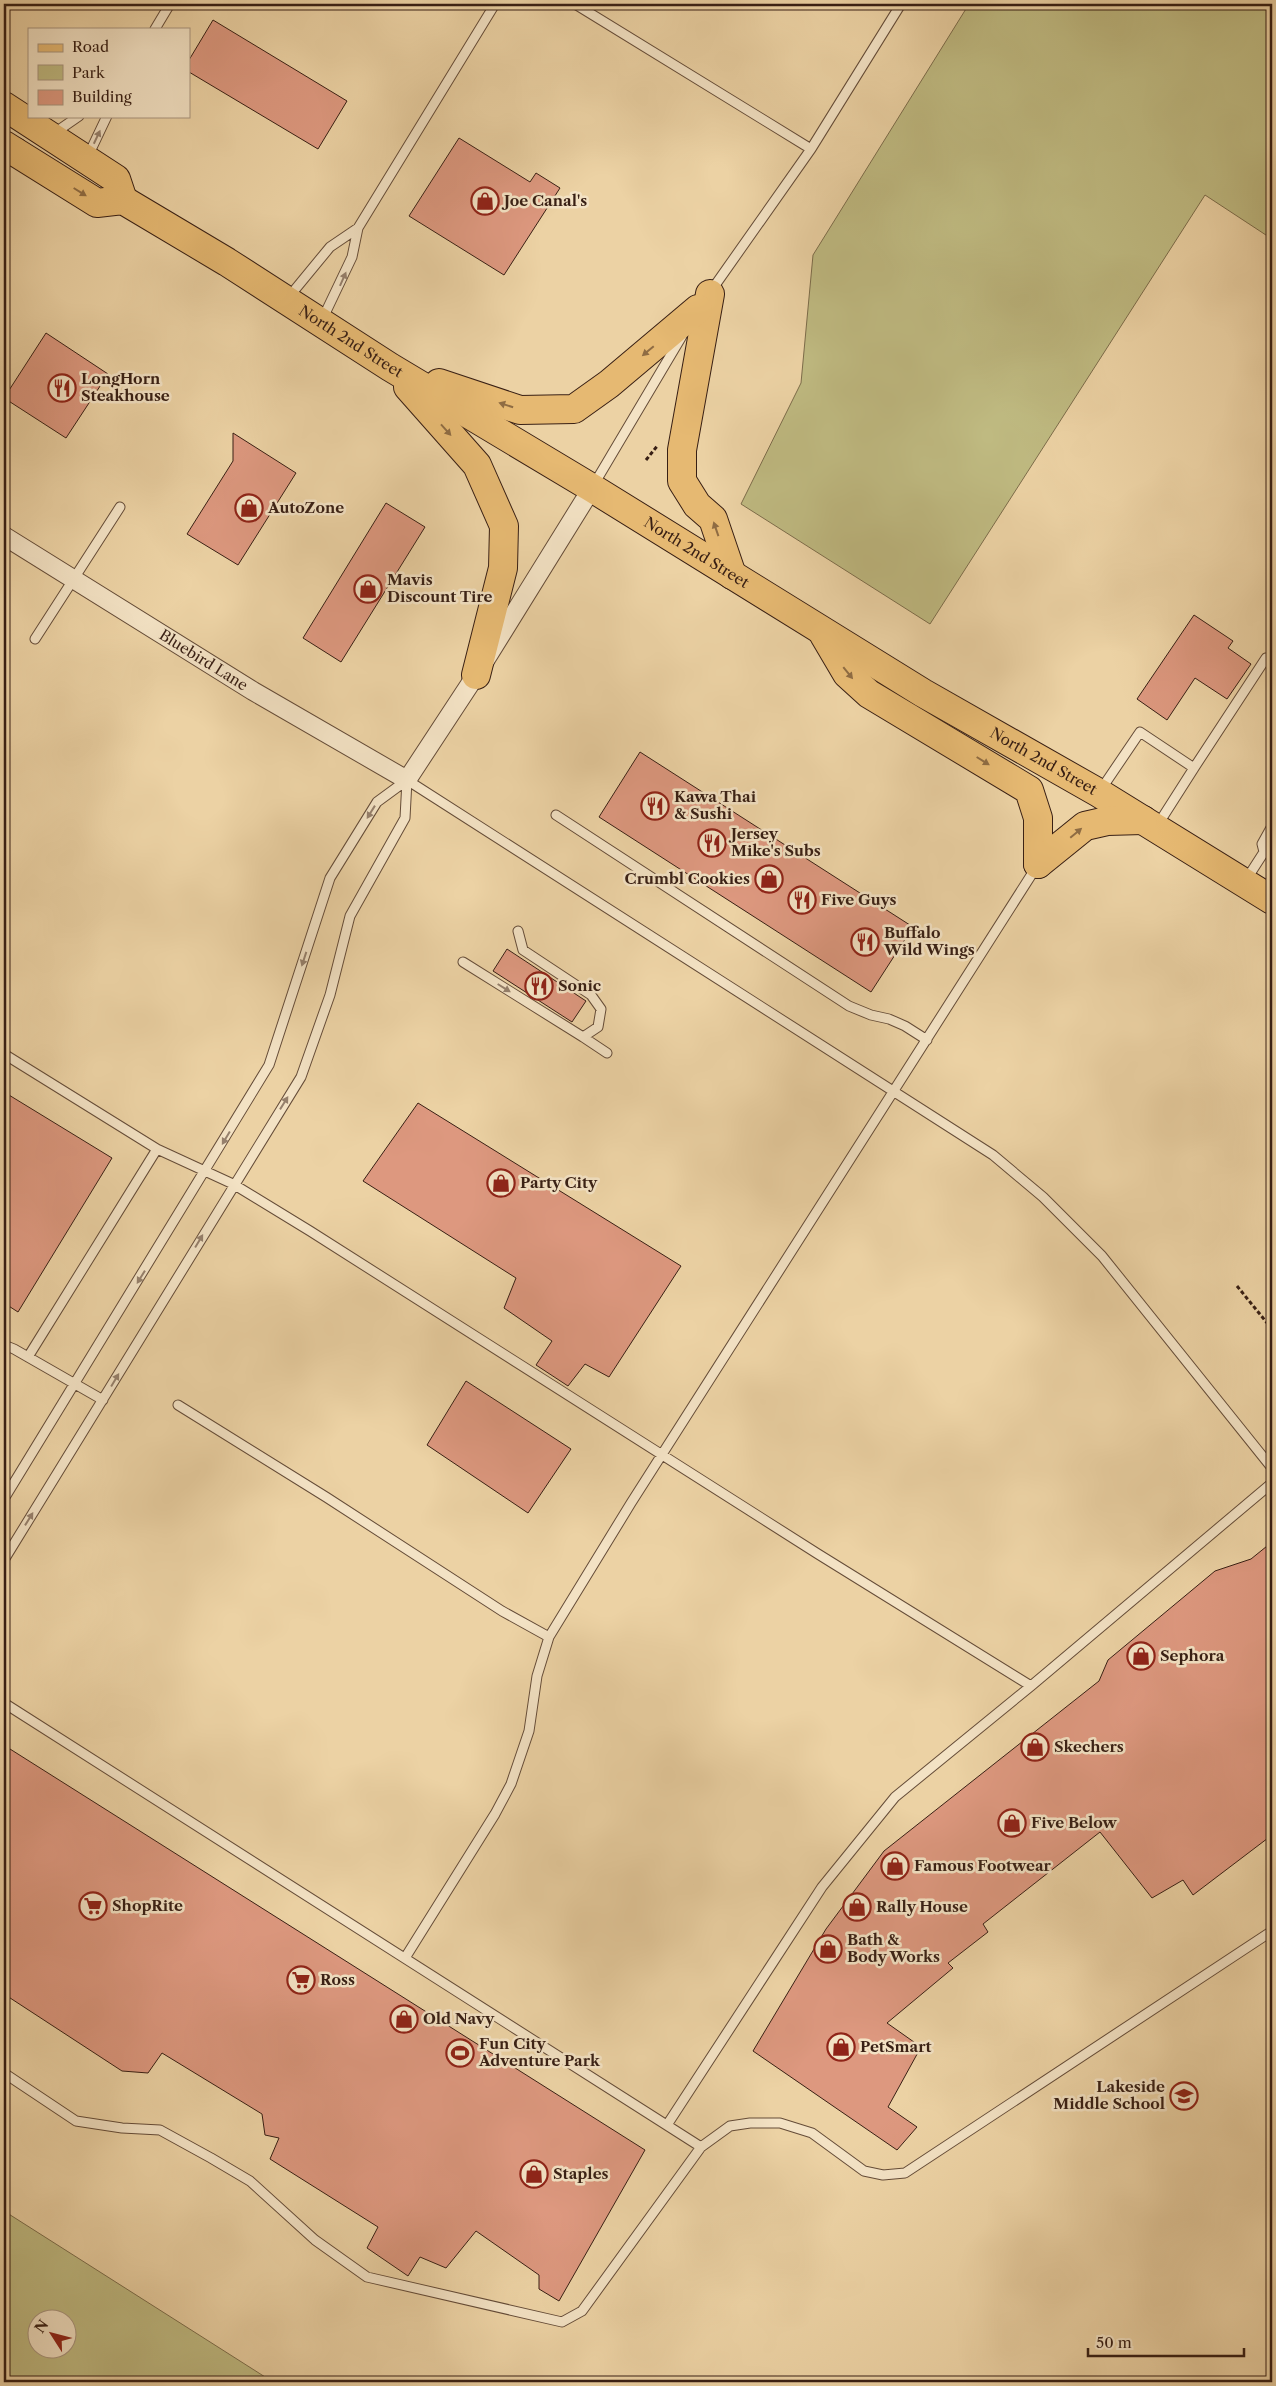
<svg xmlns="http://www.w3.org/2000/svg" width="1276" height="2386" viewBox="0 0 1276 2386" font-family="'Libre Caslon Text',serif">
<style>
.green{fill:#bfba81;stroke:#7c6c4a;fill-rule:evenodd}
.building{fill:#dd987f;stroke:#381f14}
.lines{fill:none;stroke-linecap:round;stroke-linejoin:round}
.service-casing{stroke:#654c38;stroke-width:11}
.minor-casing{stroke:#654c38;stroke-width:20}
.primary-casing{stroke:#381f14;stroke-width:30}
.motorway-casing{stroke:#381f14;stroke-width:30}
.path{stroke:#381f14;stroke-width:3;stroke-dasharray:4 2.5;stroke-linecap:butt}
.service{stroke:#f3e2c4;stroke-width:9}
.minor{stroke:#f3e2c4;stroke-width:18}
.primary{stroke:#e6b972;stroke-width:28}
.motorway{stroke:#e6b972;stroke-width:28}
.oneway{fill:#96806c}
.oneway2{fill:#8f6c43}
.labels{text-anchor:middle;stroke-width:5;stroke-linejoin:round;paint-order:stroke}
.poi-label{font-size:15px;font-weight:bold;fill:#381f14;stroke:#f3e2c4;text-anchor:start}
.street-label{font-size:15px;fill:#381f14;stroke:#f3e2c4}
</style>
<rect width="100%" height="100%" fill="#ecd2a4"/>
<filter id="stains"><feTurbulence type="fractalNoise" baseFrequency=".004" numOctaves="4"/><feColorMatrix values="0 0 0 0 .2 0 0 0 0 .09 0 0 0 0 .02 0 0 0 .5 -.17"/></filter>
<radialGradient id="worn" r=".72"><stop offset=".6" stop-color="#630" stop-opacity="0"/><stop offset="1" stop-color="#630" stop-opacity=".3"/></radialGradient>
<path class="green" d="M969 4H1272V239L1205 195 930 624 741 504 801 383 813 255Z
M4 2211 273 2382H4ZM38 2318H68V2348H38Z"/>
<path class="building" d="M213 20 347 101 318 149 189 72V60Z
M459 138 530 182 536 173 560 188 504 275 409 216Z
M46 333 108 374 66 438 4 398Z
M233 433 296 473 238 565 187 534 233 461Z
M386 503 425 527 341 662 303 638Z
M1194 615 1233 641 1228 648 1251 664 1227 699 1195 678 1167 720 1137 699Z
M640 752 913 927 871 992 599 817Z
M507 949 586 1001 572 1022 493 971Z
M4 1092 112 1158 18 1312 4 1303Z
M418 1103 681 1266 609 1377 585 1364 568 1386 536 1365 552 1341 504 1308 516 1278 363 1181Z
M466 1381 571 1449 528 1513 427 1445Z
M1272 1542V1835L1193 1895 1183 1880 1152 1898 1100 1832 983 1924 988 1932 948 1963 953 1968 887 2023 921 2047 888 2107 917 2127 897 2150 753 2051 826 1929 884 1851 1099 1681 1108 1660 1215 1571 1251 1559Z
M10 1749 645 2150 559 2301 539 2289V2275L476 2231 446 2268 420 2257 408 2276 367 2248 378 2227 270 2159 279 2138 265 2135 262 2114 162 2053 148 2073 122 2071 4 1994V1760Z"/>
<g class="lines">
<g class="service-casing">
<path id="service" d="M575 4 811 149
M155 29 170 4
M53 134 79 116
M88 156 107 116
M358 228 495 4
M711 291 811 149 901 4
M288 298 330 247 358 228 352 257 322 320
M593 486 682 336
M35 639 120 507
M1194 768 1266 658
M407 780 993 1155 1043 1197 1102 1256 1272 1468
M1100 791 1140 732 1194 768 1157 826
M556 815 849 1006 871 1015 889 1019 905 1026 927 1040
M1246 880 1264 852 1262 844 1272 826
M463 962 583 1037 598 1027 601 1009 591 995 523 950 518 931
M583 1037 607 1053
M4 1054 157 1149 233 1184 310 1231 818 1554 1031 1686
M4 1345 14 1349 103 1400
M28 1357 157 1149
M178 1405 326 1497 502 1611 549 1637
M4 1499 269 1065 330 878 377 802 407 780
M4 1560 301 1077 330 995 350 916 405 818 407 780
M4 1703 701 2147
M405 1958 495 1814 511 1784 529 1731 537 1676 549 1637 631 1503 1037 866
M4 2073 76 2121 122 2128 160 2130 211 2158 250 2181 315 2240 367 2277 562 2322 582 2311 701 2147 730 2126 750 2123H780L812 2133 864 2171 883 2175 905 2173 1272 1931
M667 2125 822 1887 895 1797 1031 1686 1272 1483"/>
</g>
<g class="minor-casing">
<g id="minor">
<path id="s1" d="M4 536 253 691 407 780 476 675 592 488"/>
</g>
</g>
<g class="primary-casing">
<g id="primary">
<path d="M4 106 116 179 123 200"/>
<path id="s2" d="M4 145 97 203 123 200 227 262 390 367 592 488 923 693 1099 793 1272 900"/>
<path d="M710 294 682 450V481L697 505 713 519 732 575"/>
<path d="M439 383 520 410 574 409 609 384 698 309"/>
<path d="M408 387 477 465 504 526 503 568 476 675"/>
<path d="M824 635 847 674 869 694 1029 790 1038 818V864"/>
<path d="M1038 864 1085 826 1107 821 1143 820"/>
</g>
</g>
<g class="motorway-casing">
<path id="motorway" d="M4 147 15 152"/>
</g>
<path class="path" d="M646 460 658 445
M1237 1286 1272 1329"/>
<use href="#service" class="service"/>
<use href="#minor" class="minor"/>
<use href="#primary" class="primary"/>
<use href="#motorway" class="motorway"/>
</g>
<defs><path id="oneway-solid" d="M-6-.8H1V-3.2L6.5 0L1 3.2V.8H-6Z" transform="scale(1.25)"/></defs>
<g class="oneway">
<use href="#oneway-solid" transform="translate(97 137) rotate(-65)"/>
<use href="#oneway-solid" transform="translate(343 279) rotate(-66)"/>
<use href="#oneway-solid" transform="translate(371 812) rotate(122)"/>
<use href="#oneway-solid" transform="translate(304 959) rotate(108)"/>
<use href="#oneway-solid" transform="translate(504 988) rotate(32)"/>
<use href="#oneway-solid" transform="translate(284 1103) rotate(-58)"/>
<use href="#oneway-solid" transform="translate(226 1138) rotate(121)"/>
<use href="#oneway-solid" transform="translate(199 1241) rotate(-59)"/>
<use href="#oneway-solid" transform="translate(141 1277) rotate(122)"/>
<use href="#oneway-solid" transform="translate(115 1380) rotate(-59)"/>
<use href="#oneway-solid" transform="translate(29 1519) rotate(-58)"/>
</g>
<g class="oneway2">
<use href="#oneway-solid" transform="translate(80 192) rotate(32)"/>
<use href="#oneway-solid" transform="translate(648 351) rotate(140)"/>
<use href="#oneway-solid" transform="translate(506 405) rotate(-162)"/>
<use href="#oneway-solid" transform="translate(446 430) rotate(48)"/>
<use href="#oneway-solid" transform="translate(716 529) rotate(-109)"/>
<use href="#oneway-solid" transform="translate(848 673) rotate(51)"/>
<use href="#oneway-solid" transform="translate(983 761) rotate(32)"/>
<use href="#oneway-solid" transform="translate(1076 833) rotate(-40)"/>
</g>
<defs>
<g id="shop-ring" transform="scale(1.4375)"><circle r="9.5" fill="#f3e2c4" stroke="#8f2418" stroke-width="1.5"/><path d="M-5-2.5h2.3a2.7 3.5 0 0 1 5.4 0H5L5.5 6h-11ZM-1.5-2.5h3a1.5 2.3 0 0 0-3 0Z" fill="#8f2418"/></g>
<g id="restaurant-ring" transform="scale(1.4375)"><circle r="9.5" fill="#f3e2c4" stroke="#8f2418" stroke-width="1.5"/><path d="M-5-6h1v4h1v-4h1v4h1v-4h1v5L-1.5 .5V6h-2V.5L-5-1ZM5-6V6H3V1.5H1.5Q1.5-4 5-6Z" fill="#8f2418"/></g>
<g id="supermarket-ring" transform="scale(1.4375)"><circle r="9.5" fill="#f3e2c4" stroke="#8f2418" stroke-width="1.5"/><path d="M-6-5.5h2.5l.6 2H6L4.5 2H-2.5L-4.4-4H-6ZM-1.5 3.2a1.3 1.3 0 1 0 .1 0ZM3 3.2a1.3 1.3 0 1 0 .1 0Z" fill="#8f2418"/></g>
<g id="stadium-ring" transform="scale(1.4375)"><circle r="9.5" fill="#f3e2c4" stroke="#8f2418" stroke-width="1.5"/><path d="M0-5a6.5 5 0 1 0 0 10a6.5 5 0 1 0 0-10ZM-3.5-1.8h7v3.6h-7Z" fill="#8f2418"/></g>
<g id="school-ring" transform="scale(1.4375)"><circle r="9.5" fill="#f3e2c4" stroke="#8f2418" stroke-width="1.5"/><path d="M0-5L7-2L0 1L-7-2ZM-4 1L0 2.5L4 1V4Q0 6-4 4Z" fill="#8f2418"/></g>
</defs>
<g fill-rule="evenodd">
<use href="#shop-ring" x="485" y="201"/>
<use href="#restaurant-ring" x="62" y="388"/>
<use href="#shop-ring" x="249" y="508"/>
<use href="#shop-ring" x="368" y="589"/>
<use href="#restaurant-ring" x="655" y="806"/>
<use href="#restaurant-ring" x="712" y="843"/>
<use href="#shop-ring" x="769" y="879"/>
<use href="#restaurant-ring" x="802" y="900"/>
<use href="#restaurant-ring" x="865" y="942"/>
<use href="#restaurant-ring" x="539" y="986"/>
<use href="#shop-ring" x="501" y="1183"/>
<use href="#shop-ring" x="1141" y="1656"/>
<use href="#shop-ring" x="1035" y="1747"/>
<use href="#shop-ring" x="1012" y="1823"/>
<use href="#shop-ring" x="895" y="1866"/>
<use href="#supermarket-ring" x="93" y="1906"/>
<use href="#shop-ring" x="857" y="1907"/>
<use href="#shop-ring" x="828" y="1949"/>
<use href="#supermarket-ring" x="301" y="1980"/>
<use href="#shop-ring" x="404" y="2019"/>
<use href="#shop-ring" x="841" y="2047"/>
<use href="#stadium-ring" x="460" y="2053"/>
<use href="#school-ring" x="1184" y="2096"/>
<use href="#shop-ring" x="534" y="2174"/>
</g>
<g class="labels">
<g class="poi-label">
<text x="504" y="206">Joe Canal's</text>
<text x="81" y="384">LongHorn<tspan x="81" dy="17">Steakhouse</tspan></text>
<text x="268" y="513">AutoZone</text>
<text x="387" y="585">Mavis<tspan x="387" dy="17">Discount Tire</tspan></text>
<text x="674" y="802">Kawa Thai<tspan x="674" dy="17">&amp; Sushi</tspan></text>
<text x="731" y="839">Jersey<tspan x="731" dy="17">Mike's Subs</tspan></text>
<text x="750" y="884" text-anchor="end">Crumbl Cookies</text>
<text x="821" y="905">Five Guys</text>
<text x="884" y="938">Buffalo<tspan x="884" dy="17">Wild Wings</tspan></text>
<text x="558" y="991">Sonic</text>
<text x="520" y="1188">Party City</text>
<text x="1160" y="1661">Sephora</text>
<text x="1054" y="1752">Skechers</text>
<text x="1031" y="1828">Five Below</text>
<text x="914" y="1871">Famous Footwear</text>
<text x="112" y="1911">ShopRite</text>
<text x="876" y="1912">Rally House</text>
<text x="847" y="1945">Bath &amp;<tspan x="847" dy="17">Body Works</tspan></text>
<text x="320" y="1985">Ross</text>
<text x="423" y="2024">Old Navy</text>
<text x="479" y="2049">Fun City<tspan x="479" dy="17">Adventure Park</tspan></text>
<text x="860" y="2052">PetSmart</text>
<text x="1165" y="2092" text-anchor="end">Lakeside<tspan x="1165" dy="17">Middle School</tspan></text>
<text x="553" y="2179">Staples</text>
</g>
<g class="street-label">
<text dy="5" stroke="none"><textPath href="#s2" startOffset="404">North 2nd Street</textPath></text>
<text dy="5" stroke="none"><textPath href="#s2" startOffset="809">North 2nd Street</textPath></text>
<text dy="5" stroke="none"><textPath href="#s1" startOffset="235">Bluebird Lane</textPath></text>
<text dy="5" stroke="none"><textPath href="#s2" startOffset="1214">North 2nd Street</textPath></text>
</g>
</g>
<rect width="1276" height="2386" fill="none" stroke="#ecd2a4" stroke-width="20"/>
<rect x="5" y="5" width="1266" height="2376" fill="none" stroke="#381f14" stroke-width="2.5"/>
<rect x="10" y="10" width="1256" height="2366" fill="none" stroke="#381f14"/>
<rect x="28" y="28" width="162" height="90" fill="#f3e2c4" stroke="#a8947e"/>
<rect x="38" y="44" width="25" height="8" fill="#e6b972" stroke="#a8947e"/>
<text x="72" y="52" font-size="15" fill="#381f14">Road</text>
<rect x="38" y="65" width="25" height="15" fill="#bfba81" stroke="#a8947e"/>
<text x="72" y="78" font-size="15" fill="#381f14">Park</text>
<rect x="38" y="90" width="25" height="15" fill="#dd987f" stroke="#a8947e"/>
<text x="72" y="102" font-size="15" fill="#381f14">Building</text>
<g transform="translate(52 2334) rotate(306)"><circle r="24" fill="#f3e2c4" stroke="#a8947e"/>
<path d="M0-4L9 19L0 12L-9 19Z" fill="#8f2418"/>
<text y="-8" font-size="14" font-weight="bold" text-anchor="middle" fill="#381f14">N</text>
</g>
<path d="M1088 2348v8h156v-8" fill="none" stroke="#381f14" stroke-width="2.5"/>
<text x="1096" y="2348" font-size="15" fill="#381f14" stroke="#f3e2c4" stroke-width="4" paint-order="stroke">50 m</text>
<rect width="100%" height="100%" filter="url(#stains)"/>
<rect width="100%" height="100%" fill="url(#worn)"/>
</svg>
